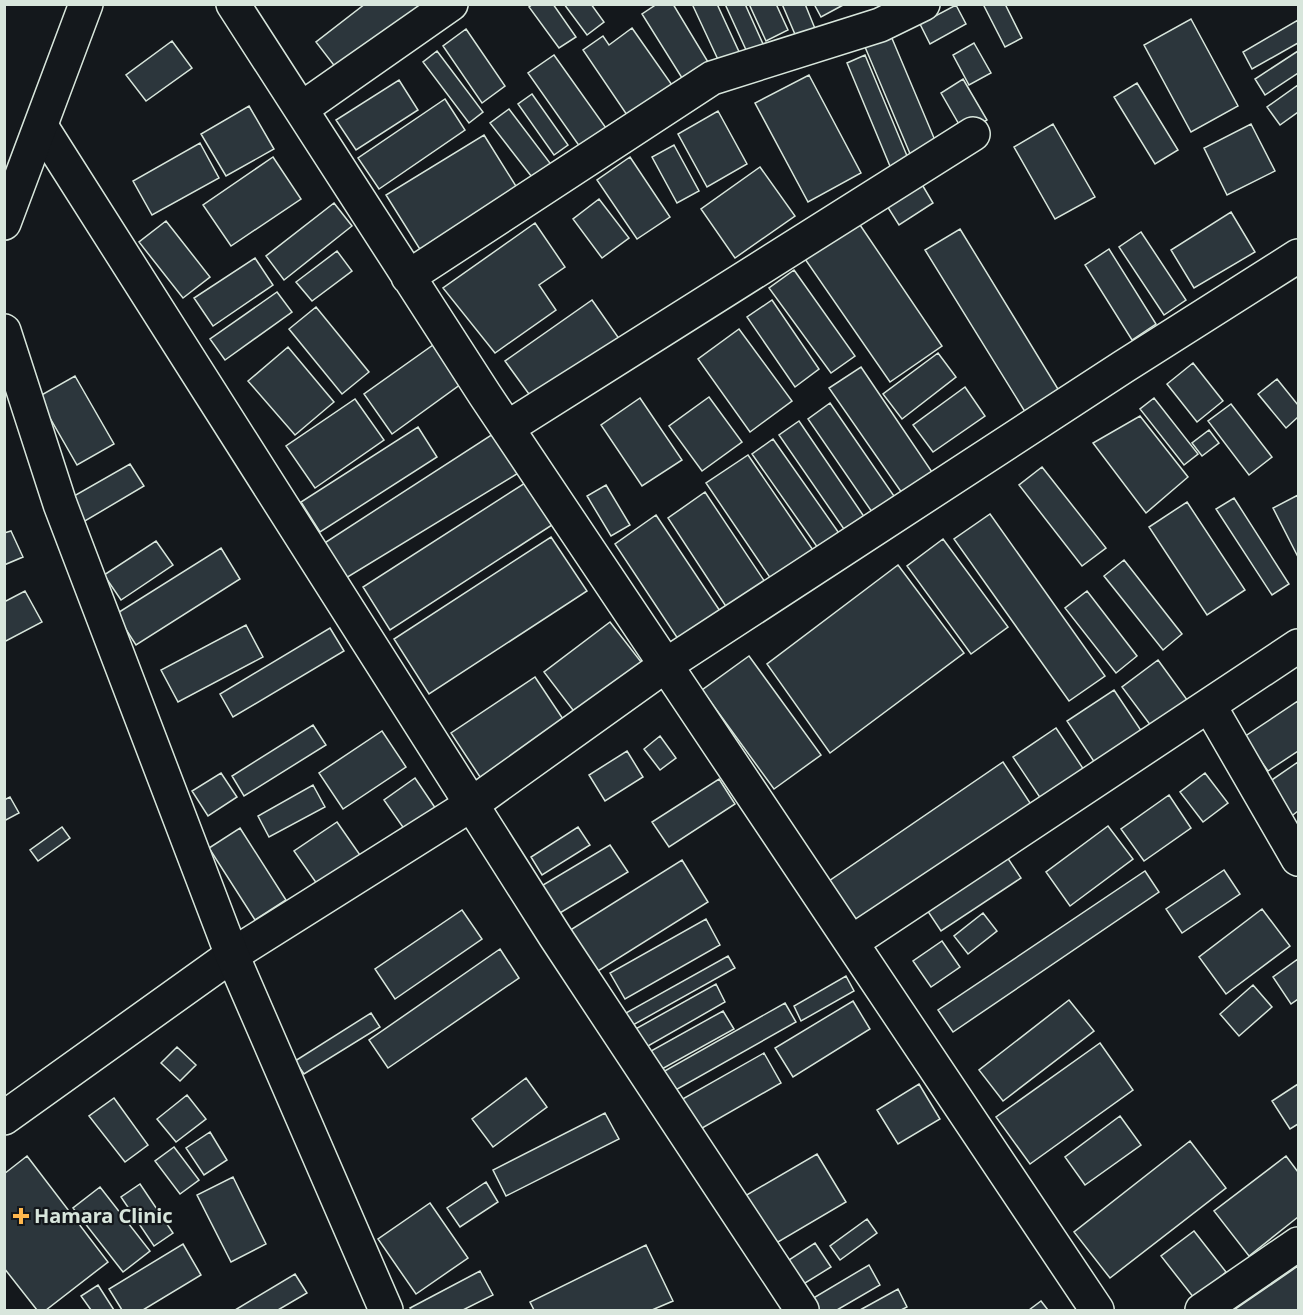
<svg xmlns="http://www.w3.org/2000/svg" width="1303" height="1315" viewBox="0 0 1303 1315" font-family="'Noto Sans',sans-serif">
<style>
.building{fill:#2c363c;stroke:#d8e6dc;stroke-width:1.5}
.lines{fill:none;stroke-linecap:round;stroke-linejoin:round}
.minor-casing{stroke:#d8e6dc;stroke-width:36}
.highway-casing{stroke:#d8e6dc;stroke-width:36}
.minor{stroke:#14181c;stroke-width:33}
.highway{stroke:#14181c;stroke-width:33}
.poi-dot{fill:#ffb74d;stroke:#14181c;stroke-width:2}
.labels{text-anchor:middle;stroke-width:4.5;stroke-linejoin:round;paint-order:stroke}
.poi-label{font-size:20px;font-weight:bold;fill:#d8e6dc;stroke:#14181c;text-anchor:start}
</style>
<rect width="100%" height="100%" fill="#14181c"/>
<path class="building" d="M365 4H429L343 77 316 42Z
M533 4H553L576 37 559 48 529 7Z
M564 4H591L604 22 587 35Z
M657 4H673L708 62 682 78 642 14Z
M695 4H717L741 56 721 66 693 6Z
M725 4H745L763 44 747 52Z
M749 4H776L788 30 766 41Z
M782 4H805L816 31 797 39Z
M814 4H845L821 17Z
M983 4H1005L1022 38 1005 47Z
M956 5 966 24 930 44 920 24Z
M1191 19 1238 106 1191 132 1144 45Z
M1298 20V43L1252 69 1243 52Z
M632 28 672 85 627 115 583 50 603 36 609 45Z
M466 29 505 86 482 103 443 46Z
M891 36 937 145 911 156 865 47Z
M172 41 192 68 146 101 126 75Z
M974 43 991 73 969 85 953 55Z
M437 51 483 112 469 123 423 62Z
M1298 51V73L1265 95 1255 79Z
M554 55 606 128 580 147 528 73Z
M865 55 910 163 892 171 847 63Z
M809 75 861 173 808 202 755 103Z
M963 79 987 120 964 133 941 93Z
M399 80 418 110 356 150 336 120Z
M1137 83 1178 150 1155 164 1114 97Z
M1298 85V112L1280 125 1267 107Z
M532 94 568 145 554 155 518 104Z
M445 99 465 130 379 189 358 158Z
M249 106 274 149 226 176 201 134Z
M509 109 553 167 535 181 490 123Z
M718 111 747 164 707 187 678 134Z
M1053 124 1095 197 1055 219 1014 147Z
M1251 124 1275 171 1227 195 1204 148Z
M484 135 519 191 421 251 386 195Z
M200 143 219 178 152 215 133 181Z
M674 145 699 191 677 203 652 157Z
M273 157 301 199 231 246 203 205Z
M630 157 670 217 637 239 597 180Z
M760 167 795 216 735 258 701 209Z
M917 176 933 203 899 225 882 198Z
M599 199 629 238 602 258 573 219Z
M334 203 352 226 284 280 266 256Z
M1231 212 1255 252 1194 288 1171 250Z
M166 221 210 277 183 298 139 242Z
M858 222 942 346 890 382 805 259Z
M535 223 565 267 539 285 556 310 495 353 443 288Z
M960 229 1061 394 1027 415 925 250Z
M1141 232 1186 300 1164 315 1119 247Z
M1109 249 1156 324 1132 340 1085 265Z
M337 251 352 271 312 301 296 282Z
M255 258 273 285 213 326 194 298Z
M794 270 855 356 831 373 769 288Z
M277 292 292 312 225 360 210 339Z
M592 300 620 340 534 401 505 361Z
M772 300 819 369 795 387 747 317Z
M316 307 369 372 342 394 289 329Z
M739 329 792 401 750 432 698 359Z
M433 345 461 384 392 434 364 394Z
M288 347 334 402 295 435 248 381Z
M938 353 956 377 902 419 883 394Z
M1193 363 1223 401 1197 422 1167 384Z
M861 367 934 475 904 496 829 388Z
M75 376 114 444 77 465 38 397Z
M1277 379 1298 405V417L1286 428 1258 394Z
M965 387 985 416 933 452 913 425Z
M709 397 742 442 702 471 669 426Z
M640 398 682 460 642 486 601 425Z
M1154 398 1198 454 1184 465 1140 409Z
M355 399 384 440 315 488 286 446Z
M830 403 894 496 872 512 808 419Z
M1231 404 1272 457 1249 475 1208 421Z
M1140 416 1188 477 1146 513 1093 443Z
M799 421 865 518 846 532 779 435Z
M418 427 437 457 320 532 301 502Z
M1209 430 1219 443 1202 456 1192 443Z
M496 432 520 472 346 578 323 544Z
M773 439 841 536 820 551 752 454Z
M748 455 815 553 773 582 706 483Z
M130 464 144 486 73 528 60 504Z
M1042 467 1106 548 1082 566 1019 485Z
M525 483 552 525 390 630 363 587Z
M606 485 630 525 611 536 587 496Z
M705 492 765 582 727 608 668 518Z
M1298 495V557L1273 508Z
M1234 498 1289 584 1272 595 1216 509Z
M1187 502 1245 590 1207 615 1149 527Z
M990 514 1105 676 1069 701 954 539Z
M656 515 722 614 680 642 615 544Z
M11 531 23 557 4 565V533Z
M551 537 587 591 429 694 394 639Z
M943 539 1008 627 971 654 907 566Z
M156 541 173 565 121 600 104 575Z
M221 548 240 579 136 645 116 614Z
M1124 560 1182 634 1163 650 1104 576Z
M898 565 964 653 830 753 767 664Z
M25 591 42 622 4 642V602Z
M1087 591 1137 656 1116 673 1065 608Z
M610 622 645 667 579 718 544 672Z
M246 625 263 657 178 702 161 670Z
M330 628 344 651 233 717 220 694Z
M749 656 821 755 774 789 702 690Z
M1158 660 1193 708 1157 734 1122 687Z
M535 677 567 725 482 780 451 733Z
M1114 690 1144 735 1097 766 1067 721Z
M1298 701V751L1268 771 1244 737Z
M313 725 326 745 244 796 232 776Z
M1056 728 1086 773 1043 802 1013 757Z
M382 731 406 767 343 809 319 773Z
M660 736 676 758 660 770 644 749Z
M627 751 643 777 605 801 589 775Z
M1003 762 1036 812 863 930 829 881Z
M1298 762V811L1289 818 1266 784Z
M221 773 237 797 208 816 192 791Z
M1205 773 1228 803 1203 822 1180 792Z
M415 778 438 812 407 833 384 800Z
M719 779 735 804 669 847 652 822Z
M313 785 325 807 269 837 258 816Z
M1169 795 1191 828 1144 861 1121 829Z
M10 797 19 813 4 821V800Z
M337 822 360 855 317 884 294 851Z
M1108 826 1133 859 1070 906 1046 872Z
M62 827 70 838 38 861 30 850Z
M578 827 590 845 542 875 531 857Z
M240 828 286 900 255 920 209 848Z
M610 845 628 872 550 919 533 891Z
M1007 857 1021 878 941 931 927 910Z
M682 860 708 902 590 976 564 934Z
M1224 870 1240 894 1182 933 1166 909Z
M1145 871 1159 892 953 1032 938 1010Z
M1262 909 1290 946 1226 994 1199 957Z
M462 910 482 939 395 999 375 969Z
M983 913 997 931 968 954 954 936Z
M706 919 720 945 625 999 610 973Z
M942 941 960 967 931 987 913 961Z
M500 949 519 978 388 1068 369 1040Z
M728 956 735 968 624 1030 617 1018Z
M1298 959V999L1291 1004 1273 977Z
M846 976 854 991 801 1021 794 1006Z
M716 984 725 1002 634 1054 623 1036Z
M1253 985 1272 1007 1239 1036 1220 1014Z
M1069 1000 1094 1031 1003 1101 979 1070Z
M853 1001 870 1029 793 1077 775 1048Z
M785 1003 796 1022 665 1096 654 1077Z
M723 1011 734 1029 653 1074 642 1056Z
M371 1013 380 1027 304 1074 295 1061Z
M1100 1043 1133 1090 1030 1164 996 1117Z
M177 1047 196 1065 180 1081 161 1063Z
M764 1053 781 1083 690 1135 672 1105Z
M526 1078 547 1107 493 1147 472 1119Z
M919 1084 940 1119 898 1144 877 1110Z
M1298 1084V1124L1290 1129 1272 1101Z
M187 1095 206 1119 176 1142 157 1119Z
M114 1098 148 1145 125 1162 89 1116Z
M605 1113 619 1139 506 1196 493 1170Z
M1120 1116 1141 1145 1085 1185 1065 1157Z
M210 1132 227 1160 204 1175 186 1148Z
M1190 1141 1226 1188 1110 1278 1074 1232Z
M174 1147 199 1180 180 1194 155 1161Z
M817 1154 846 1202 761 1252 733 1203Z
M27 1156 108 1262 46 1310H37L4 1268V1174Z
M1286 1156 1298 1172V1217L1249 1256 1214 1211Z
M233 1177 266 1244 231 1262 197 1195Z
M486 1182 498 1202 460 1227 447 1208Z
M140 1184 173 1233 154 1246 121 1197Z
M100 1187 150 1251 123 1272 73 1208Z
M430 1203 468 1258 416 1294 378 1239Z
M867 1219 877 1233 840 1260 830 1246Z
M1194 1231 1226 1272 1194 1298 1161 1256Z
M815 1243 831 1267 784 1296 769 1273Z
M183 1244 201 1275 143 1310H122L109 1289Z
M646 1245 673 1301 652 1310H534L530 1302Z
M869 1265 880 1285 837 1310H803L800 1306Z
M1298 1266V1310H1234Z
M480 1271 493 1295 463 1310H412L410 1308Z
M295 1274 307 1293 278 1310H235Z
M98 1285 114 1310H91L81 1296Z
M898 1289 907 1307 901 1310H860Z
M1041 1301 1048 1310H1029Z"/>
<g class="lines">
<g class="minor-casing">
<path id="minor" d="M233 4 485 395 1097 1310
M301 109 451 4
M41 126 555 936 802 1310
M408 277 712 78 880 25 923 4
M507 428 973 134
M1209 705 1298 859
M852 942 1298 646
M4 1118 232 955 472 804 666 665 1123 367 1298 256
M1202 1310 1298 1244"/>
</g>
<g class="highway-casing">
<path id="highway" d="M4 223 86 4
M4 331 60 504 232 955 386 1310"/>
</g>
<use href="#minor" class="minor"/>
<use href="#highway" class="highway"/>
</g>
<path class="poi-dot" d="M18 1207h6v6h6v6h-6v6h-6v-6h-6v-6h6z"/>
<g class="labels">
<g class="poi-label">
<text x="34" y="1223">Hamara Clinic</text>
</g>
</g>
<rect width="1303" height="1315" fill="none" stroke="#d8e6dc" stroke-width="12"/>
</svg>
